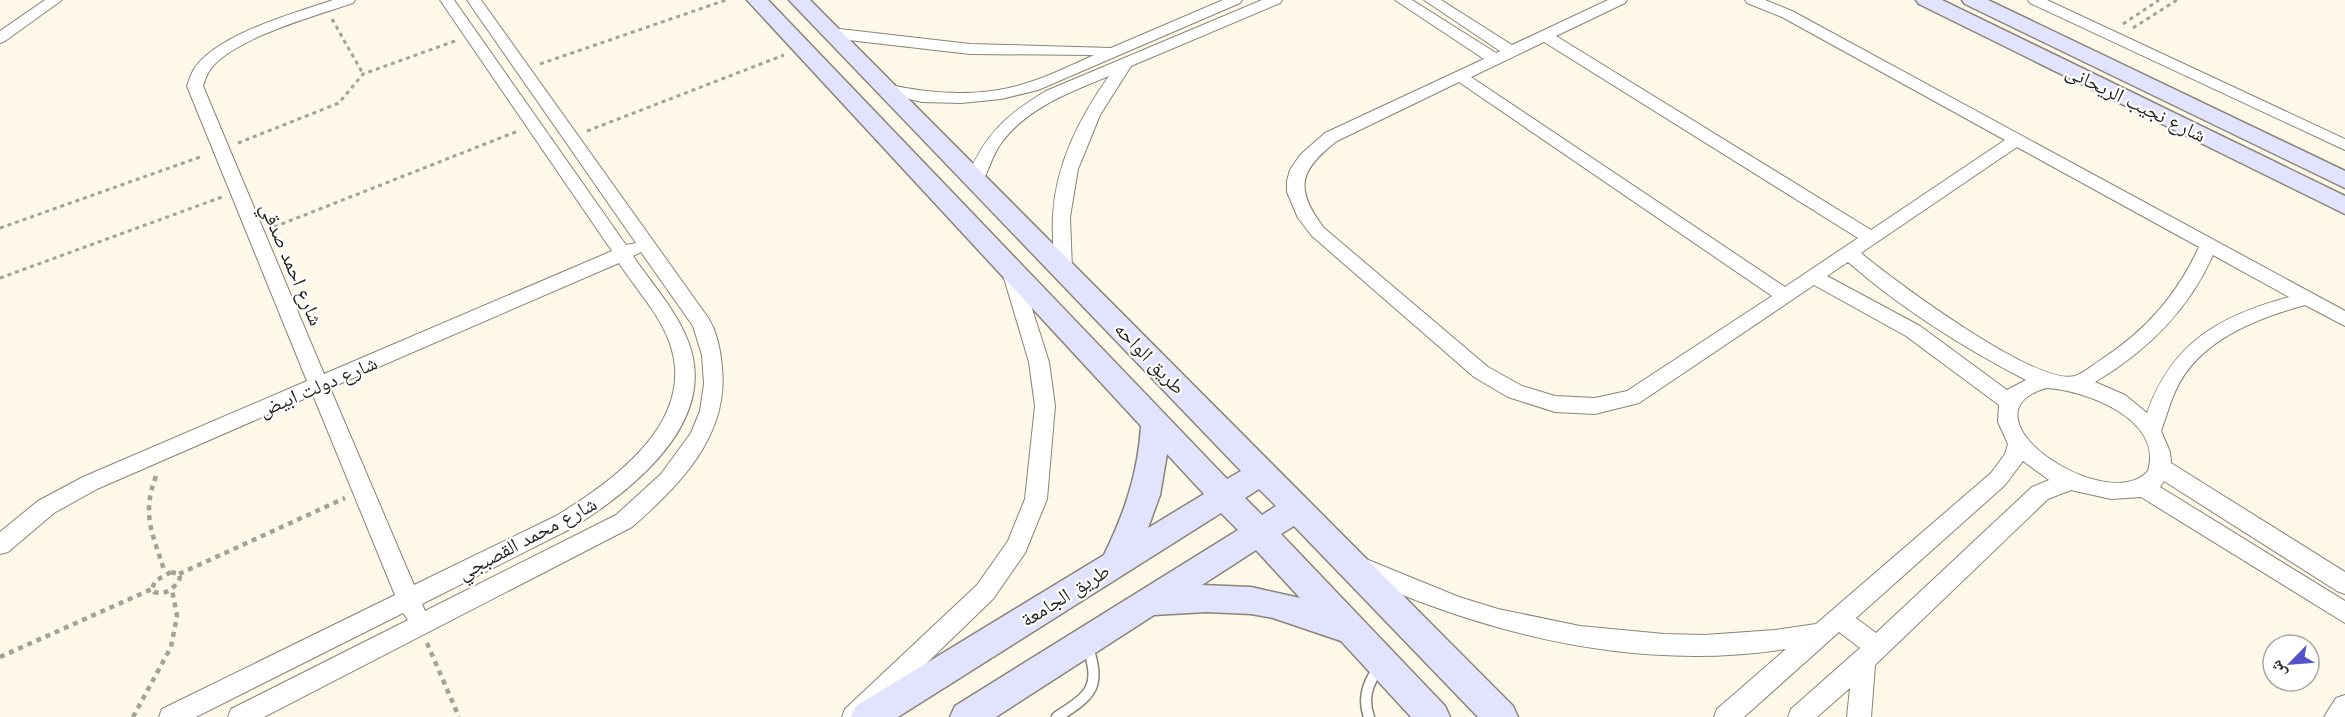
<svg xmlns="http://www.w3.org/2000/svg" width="2345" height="717" viewBox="0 0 2345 717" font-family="Poppins,'Noto Naskh Arabic',sans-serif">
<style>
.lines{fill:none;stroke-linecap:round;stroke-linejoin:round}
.lane-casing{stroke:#898476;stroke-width:13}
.street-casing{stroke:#898476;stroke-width:2}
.secondary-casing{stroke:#898476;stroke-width:3}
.path-far1{stroke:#a5a196;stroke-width:3;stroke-dasharray:4 4;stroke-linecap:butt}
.path{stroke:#a5a196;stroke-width:4.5;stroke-dasharray:5 5;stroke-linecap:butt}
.lane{stroke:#fff;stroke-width:10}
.street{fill:#fff;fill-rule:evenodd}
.secondary{fill:#e1e3ff;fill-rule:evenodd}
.labels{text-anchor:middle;stroke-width:4.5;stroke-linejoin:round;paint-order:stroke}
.street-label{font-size:20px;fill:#282620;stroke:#fff}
</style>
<rect width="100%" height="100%" fill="#fef8e9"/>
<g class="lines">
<g class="lane-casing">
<path id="lane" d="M1057 717C1093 694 1101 687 1087 644
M1369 717C1362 698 1368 683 1379 667"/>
</g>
<g class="street-casing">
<path id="street" d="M45 0H62L5 41 0 43V31Z
M333 0H355L353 3C318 15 226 40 208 73 206 77 204 82 203 86L324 374 612 251 440 0H454L626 245 636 243 467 0H481L709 319C717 333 721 352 722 368 729 436 679 486 632 527L264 717H228L231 709 408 620 403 613 196 717H159L162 709 395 595 313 395 97 489 54 513 8 552 0 554V532L38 501 83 477 307 381 187 86C189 80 191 74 194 69 217 34 295 13 333 0ZM641 252 693 326 702 355 704 384 700 411 691 433 661 474 616 515 425 611 422 604 572 528C631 491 720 423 688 341 676 310 652 284 633 256ZM619 263C635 288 658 312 669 341 699 420 614 481 556 516L414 585 330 388Z
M1223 0H1242L1240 3 1038 90 1001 99 961 103 922 102 880 92 878 89 886 84C934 95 986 98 1033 81 1054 74 1074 64 1094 55L970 54 831 38 823 33 831 28 970 44 1111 48Z
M1262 0H1282L1280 3 1131 66 1100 115 1078 169 1070 217 1072 270 1069 275 1063 276 1057 275 1054 270C1054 252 1052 233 1053 215 1056 163 1080 117 1109 76 1071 92 1028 107 1002 142 992 155 989 171 981 184H969L966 180C984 135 1006 115 1046 91Z
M1395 0H1412L1496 53 1500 51 1424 0H1441L1512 45 1608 0H1627L1625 3 1556 36 1871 230 2005 140 1782 17 1747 3 1745 0H1765L1792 11 2345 311V326L2305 305C2255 319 2197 341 2175 392 2169 405 2166 418 2161 431L2170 452 2171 463 2345 572V594L2337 591 2164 481 2160 487 2345 601V623L2141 497 2111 499 2071 490 2048 499 1875 665 1871 717H1847L1850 688 1817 717H1788L1791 709 1860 648 1839 632 1744 717H1714L1717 709 1786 649C1637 672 1488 635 1353 574L1350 567 1353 560 1361 557 1459 597 1498 609 1580 626 1664 634 1705 635 1775 630 1816 624 1991 473 2005 454 2008 444 1998 422 1999 405 1906 336 1814 285 1639 403 1595 414 1555 412 1508 397 1474 377 1312 236 1298 218 1287 192V181L1290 170 1300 155 1325 133 1484 59ZM1544 42 1858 238 1785 287 1471 77ZM1459 82 1772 296 1627 391 1595 398 1555 396 1522 386 1488 367 1324 228C1294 189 1299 170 1337 141ZM2017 147 2199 247C2177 295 2146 330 2102 359 2094 364 2084 373 2075 376 2037 387 1893 280 1861 253ZM2213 255 2289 297C2220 316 2172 342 2147 413L2125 395 2095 382C2147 351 2188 311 2213 255ZM1848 262C1902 309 1962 347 2026 380L2007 390 1920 326 1827 276ZM2046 388C2085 390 2164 419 2148 471 2107 517 1955 416 2046 388ZM2023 461 2049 480 2032 487 1876 633 1856 618 2005 485Z
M2028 0H2047L2345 139V150L2030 3Z
M1010 262 1016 264 1019 268 1049 362 1055 406 1047 499 1025 553 993 599 871 717H842L845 709 977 585 1008 541 1025 499 1035 406 1029 362 1001 268 1004 264Z
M2345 695V717H2324L2336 698Z"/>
</g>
<g class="secondary-casing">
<path id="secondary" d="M747 0H768L1227 479 1241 471 789 0H810L1513 706 1518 717H1478L1294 526 1281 534 1445 706 1450 717H1411L1341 641 1273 618 1251 614 1206 612 1154 615 996 717H950L955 706 1238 530 1221 513 898 717H851L856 706 1104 555C1125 512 1138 473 1141 426ZM1167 454 1204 494 1148 528 1160 495ZM1259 489 1276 506 1262 515 1245 498ZM1256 550 1300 598 1251 587 1202 585Z
M1916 0H1942L2345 196V214L1919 4Z
M1962 0H1988L2345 171V188L1965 4Z"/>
</g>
<path class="path-far1" d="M332 19 363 74
M2123 24 2159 0
M2133 28 2177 0
M540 64 726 0
M587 131 784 55
M238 143 339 103 363 74 455 41
M274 227 518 131
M0 228 203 156
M0 278 222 197"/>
<path class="path" d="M156 476C141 516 153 534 165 573
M171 572 179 574 180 578C174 589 167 595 154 592L152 589 155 581Z
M179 574 345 498
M427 643 459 717
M0 657 152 589
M133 717 171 647 177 616 172 590"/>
<use href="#lane" class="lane"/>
<use href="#street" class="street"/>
<use href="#secondary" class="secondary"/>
</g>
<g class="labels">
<g class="street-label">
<text transform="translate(2136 103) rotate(26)" y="7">شارع نجيب الريحانى</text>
<text transform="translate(292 264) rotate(67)" y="7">شارع احمد صدقي</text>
<text transform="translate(1150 358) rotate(46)" y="7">طريق الواحه</text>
<text transform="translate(318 386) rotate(-23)" y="7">شارع دولت ابيض</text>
<text transform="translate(527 538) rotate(-28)" y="7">شارع محمد القصبجي</text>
<text transform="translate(1065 595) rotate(-32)" y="7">طريق الجامعة</text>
</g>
</g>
<g transform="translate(2291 663) rotate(245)"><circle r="28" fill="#ffffff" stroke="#a9a8a6" stroke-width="1.5"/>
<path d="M0-4.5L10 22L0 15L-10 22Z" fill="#5653ca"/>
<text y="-9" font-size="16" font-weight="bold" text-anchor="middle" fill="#282620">ش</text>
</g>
</svg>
